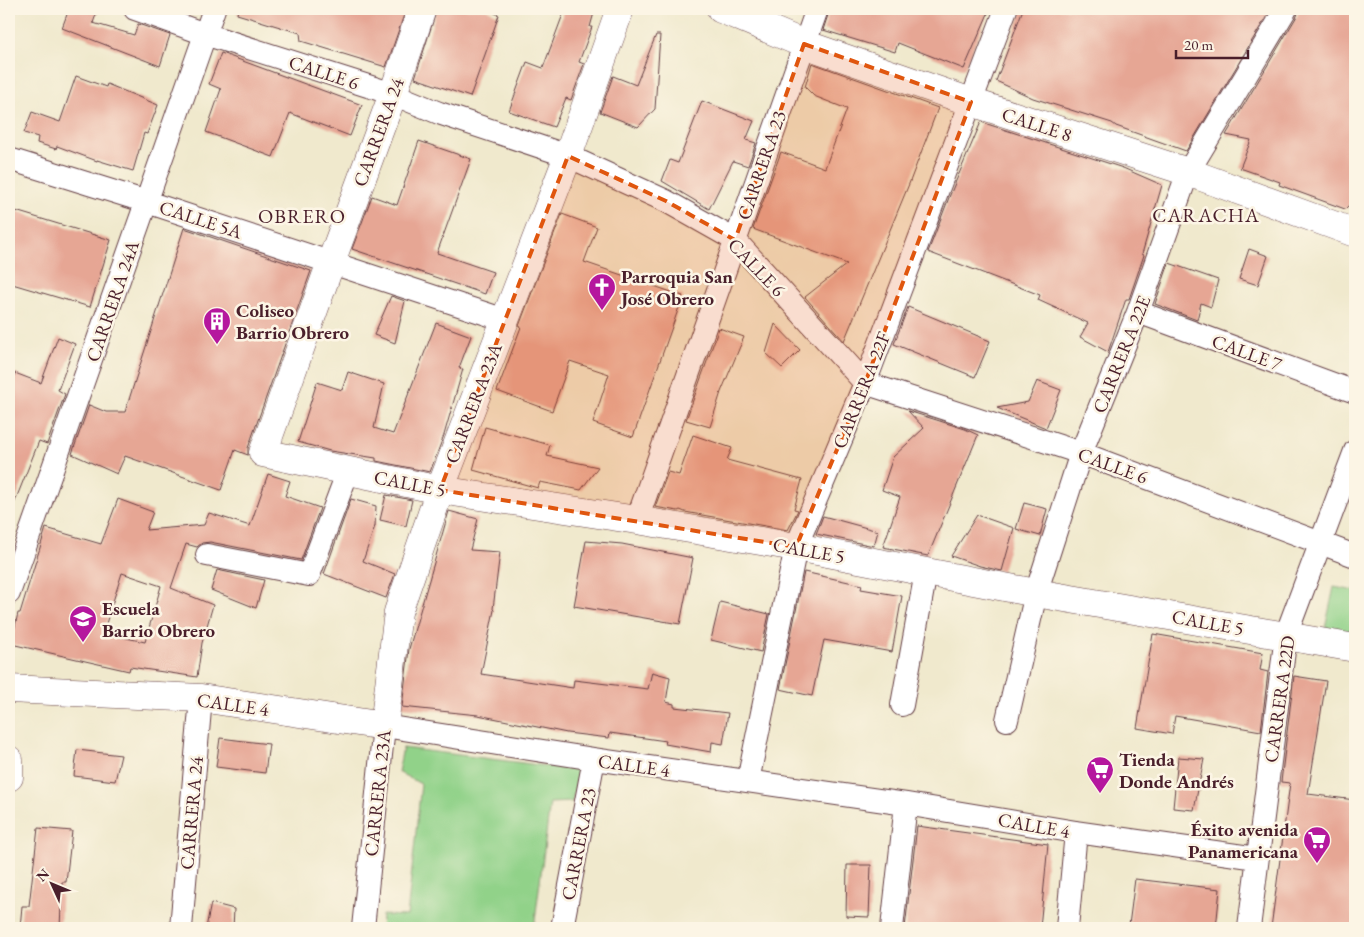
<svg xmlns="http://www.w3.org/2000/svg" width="1364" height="937" viewBox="0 0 1364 937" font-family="'EB Garamond',serif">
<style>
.green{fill:#91d289;stroke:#6e785a}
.building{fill:#e6a694;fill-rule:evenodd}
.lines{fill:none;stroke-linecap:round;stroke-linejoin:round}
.minor-casing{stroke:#633d43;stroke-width:24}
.tertiary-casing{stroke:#633d43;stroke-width:29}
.minor{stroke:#fff;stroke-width:22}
.tertiary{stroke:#fff;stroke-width:28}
.marked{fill:#e0560e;fill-opacity:0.2;stroke:#e0560e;stroke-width:4;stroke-dasharray:10 6;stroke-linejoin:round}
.labels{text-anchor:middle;stroke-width:5;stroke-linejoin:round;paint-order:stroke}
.street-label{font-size:19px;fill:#4a1f2b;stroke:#fcf5e5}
.poi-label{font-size:19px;font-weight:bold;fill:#4a1f2b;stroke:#fcf5e5;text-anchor:start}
.neighbourhood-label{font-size:20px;letter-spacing:1px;fill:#4a1f2b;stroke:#fcf5e5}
</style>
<rect width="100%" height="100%" fill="#fcf5e5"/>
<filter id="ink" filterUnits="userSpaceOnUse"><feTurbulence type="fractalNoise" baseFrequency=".02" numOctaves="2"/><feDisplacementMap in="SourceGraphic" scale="10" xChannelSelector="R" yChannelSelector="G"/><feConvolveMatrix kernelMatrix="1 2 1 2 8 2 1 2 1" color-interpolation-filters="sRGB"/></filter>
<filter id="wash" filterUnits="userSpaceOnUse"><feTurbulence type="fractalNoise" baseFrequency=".0096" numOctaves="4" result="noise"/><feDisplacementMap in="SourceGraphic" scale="20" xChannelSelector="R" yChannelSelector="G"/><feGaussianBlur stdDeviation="1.12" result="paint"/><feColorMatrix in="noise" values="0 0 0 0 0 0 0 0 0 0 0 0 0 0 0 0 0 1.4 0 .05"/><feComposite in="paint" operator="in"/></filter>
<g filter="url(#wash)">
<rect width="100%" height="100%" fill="#f0e9cd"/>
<path class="green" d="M1334 587 1355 591V639L1324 633Z
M403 748 579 770 572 802 550 803 534 928H381L382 915 407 916 421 784 398 772Z"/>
<g id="blocks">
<path class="building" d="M69 9H98L93 23 134 35 138 24 170 35 160 66 62 28Z
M238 9H406L386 67 301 41 300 33 237 14Z
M437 9H486L499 15 470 97 415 78Z
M565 9H595L590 27H592L579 62 584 64 571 100 566 98 554 127 509 111 527 62 543 68Z
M830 9H990L964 69 898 43 895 52 823 30Z
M1023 9H1271L1186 151 1116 126 1112 123 1033 98 996 81Z
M1299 9H1355V199L1345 209 1279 185 1280 182 1240 168 1251 140 1226 135 1297 16Z
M656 35H660L655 109 638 127 600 112 613 76 636 85Z
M221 53 362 105 350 136 290 113 273 157 206 132 221 89 209 84Z
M812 63 938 108 909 184 844 341 805 297 847 264 753 229 781 152 825 168 847 109 814 96 805 87Z
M76 76 106 87 107 84 158 105 147 134 144 133 133 171 97 160V161L57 146 56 149 37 143 38 137 24 133 32 112 60 122Z
M702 101 754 121 746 140 756 143 748 166 733 161 709 209 662 181 670 160 678 163Z
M981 122 1123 168 1162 185 1142 254 1144 255 1129 299H1126L1108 352 1080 337 1088 323 1038 300 1040 295 928 252 950 195Z
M419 141 471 159 437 253 493 272 485 294 352 249 372 196 397 205Z
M9 209 111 240 90 307 9 283Z
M562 214 597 227 584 262 683 296 633 437 593 423 609 374 570 361 552 411 497 391 521 327 519 326Z
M184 228 311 271 248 448V455L235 450 221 490 125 456 117 474 72 454 89 405 106 412H125Z
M1249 249 1268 256 1258 285 1239 279Z
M1169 263 1218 280 1211 307 1201 303 1197 320 1155 304Z
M391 296 405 301 395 343 374 335Z
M908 307 990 341 975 377 894 344Z
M436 323 471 336 459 368 463 369 444 435 430 472 376 461V458L330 451 298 442 317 382 342 390 348 372 384 384 374 428 393 434Z
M775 324 800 350 782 368 766 353Z
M719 328 744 337 721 392 710 427 686 420Z
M58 337 75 344 58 390 65 394 47 444 39 441 10 514H9V389L15 373 41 383Z
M1037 381 1061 390 1046 428 997 408 1028 402Z
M908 411 965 429 978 435 928 556 883 547 900 497 882 490 893 457 924 428Z
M485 427 550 445 547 456 598 467 581 490 540 482 538 488 473 470Z
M693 435 732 448 727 460 802 480 794 509 798 510 788 530 685 512 680 510 678 511 655 507 668 472 679 475Z
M268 474 290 481 285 496 320 508 301 560 210 542 202 543 197 547 186 544 171 588 213 605 202 643 197 677 130 667 129 671 11 644 18 613H20L46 528 101 544 118 499 153 512 146 530 204 525 209 513 250 526ZM122 573 161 586 145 642 103 633Z
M386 495 412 500 406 526 380 520Z
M351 499 376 506 375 526 363 561 395 574 386 598 324 574Z
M1024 503 1047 509 1040 536 1016 529Z
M449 511 478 519 470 550 500 552 493 609 494 610 481 674 573 688 574 680 648 689 652 672 670 677 666 702 674 704V707L728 713 723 744 712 742 711 752 665 744 666 741 610 733 609 738 567 733 478 715 402 707 409 649Z
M977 515 1014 528 1002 571 980 566 951 556Z
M823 516 878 531 874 546 816 534Z
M586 541 622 544 693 558 680 624 574 606Z
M217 570 264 580 256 608 211 590Z
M804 572 862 585 861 589 902 596 892 652 824 640 812 696 780 689Z
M720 602 769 614 761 652 711 640Z
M1153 634 1263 653 1260 670 1268 672 1261 731 1175 716 1172 734 1137 728Z
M1294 676 1326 681 1308 794 1355 800V928H1271L1290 783 1281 782Z
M220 738 269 744 265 773 216 767Z
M77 750 121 755 115 781 74 776Z
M1178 757 1204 759 1194 810 1173 808Z
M917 826 1048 844 1040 928H905Z
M38 828 72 831 66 882H62L60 928H20L22 906H29Z
M847 865H871L869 917 846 916Z
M1135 879 1220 889 1216 928H1162L1129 925Z
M211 903 234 909 233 928H206Z"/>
</g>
</g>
<g filter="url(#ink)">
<use href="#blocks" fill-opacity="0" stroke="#633d43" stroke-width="1"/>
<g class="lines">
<g class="minor-casing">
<path id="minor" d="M135 9 205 34 393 94 439 113 568 156 666 201 735 240 865 383 1081 453 1355 556
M9 159 147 202 505 320
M1138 312 1355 392
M637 520 817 9
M207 555 309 575 348 471
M9 593 214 9
M902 705 926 572
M1007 720 1036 593 1081 453 1138 312 1188 172 1286 9
M748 781 796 547 865 383 1006 9
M181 928 201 698
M363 928 384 726 594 759 906 804 1076 832 1257 858
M562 928 594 759
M892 928 906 804
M1067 928 1076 832
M1249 928 1286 635 1355 451"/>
</g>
<g class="tertiary-casing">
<path id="tertiary" d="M422 9 393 94 331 262 263 453 440 490 637 520 796 547 1036 593 1355 648
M721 9 804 44 971 102 1188 172 1355 233
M9 689 201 698 384 726 398 612 440 490 568 156 620 9
M9 760V777"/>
</g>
<use href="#minor" class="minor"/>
<use href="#tertiary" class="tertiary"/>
</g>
</g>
<path class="marked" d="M804 44 971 102 865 383 796 547 440 490 568 156 666 201 735 240Z"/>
<defs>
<g id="church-pin" transform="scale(1.4375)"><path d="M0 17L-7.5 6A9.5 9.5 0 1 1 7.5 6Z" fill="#b5179e" stroke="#fcf5e5"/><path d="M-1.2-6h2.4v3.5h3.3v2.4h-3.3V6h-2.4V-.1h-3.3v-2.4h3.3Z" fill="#fff"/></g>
<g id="building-pin" transform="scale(1.4375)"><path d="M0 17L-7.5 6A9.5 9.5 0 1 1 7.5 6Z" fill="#b5179e" stroke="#fcf5e5"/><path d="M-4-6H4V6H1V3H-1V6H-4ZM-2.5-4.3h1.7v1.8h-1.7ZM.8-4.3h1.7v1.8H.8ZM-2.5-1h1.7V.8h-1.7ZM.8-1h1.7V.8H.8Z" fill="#fff"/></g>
<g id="school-pin" transform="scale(1.4375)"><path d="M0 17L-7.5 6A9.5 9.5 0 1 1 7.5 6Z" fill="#b5179e" stroke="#fcf5e5"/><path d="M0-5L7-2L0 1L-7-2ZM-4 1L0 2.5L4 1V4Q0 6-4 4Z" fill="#fff"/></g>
<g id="supermarket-pin" transform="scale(1.4375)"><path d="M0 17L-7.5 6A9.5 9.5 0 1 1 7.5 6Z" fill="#b5179e" stroke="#fcf5e5"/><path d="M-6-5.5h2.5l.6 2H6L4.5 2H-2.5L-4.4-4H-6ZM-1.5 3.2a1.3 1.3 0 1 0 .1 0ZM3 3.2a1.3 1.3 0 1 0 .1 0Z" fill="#fff"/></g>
</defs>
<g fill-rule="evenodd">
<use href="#church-pin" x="602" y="287"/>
<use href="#building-pin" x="217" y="321"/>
<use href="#school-pin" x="83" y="619"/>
<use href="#supermarket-pin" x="1100" y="770"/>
<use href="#supermarket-pin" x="1317" y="840"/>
</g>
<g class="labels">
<g class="street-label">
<text transform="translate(324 72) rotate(18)" y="7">CALLE 6</text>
<text transform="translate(1037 124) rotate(18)" y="7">CALLE 8</text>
<text transform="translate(378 132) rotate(-70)" y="7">CARRERA 24</text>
<text transform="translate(761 165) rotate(-71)" y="7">CARRERA 23</text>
<text transform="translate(201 219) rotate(18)" y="7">CALLE 5A</text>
<text transform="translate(757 267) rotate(46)" y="7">CALLE 6</text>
<text transform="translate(112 301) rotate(-71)" y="7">CARRERA 24A</text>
<text transform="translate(1247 352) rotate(20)" y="7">CALLE 7</text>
<text transform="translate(1121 354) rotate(-68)" y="7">CARRERA 22E</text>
<text transform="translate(861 390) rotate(-68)" y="7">CARRERA 22F</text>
<text transform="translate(473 403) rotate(-69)" y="7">CARRERA 23A</text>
<text transform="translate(1113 465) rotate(20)" y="7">CALLE 6</text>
<text transform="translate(410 483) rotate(11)" y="7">CALLE 5</text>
<text transform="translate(809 550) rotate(10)" y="7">CALLE 5</text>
<text transform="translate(1208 622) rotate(10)" y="7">CALLE 5</text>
<text transform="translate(1279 699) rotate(-82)" y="7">CARRERA 22D</text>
<text transform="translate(233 704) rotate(8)" y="7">CALLE 4</text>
<text transform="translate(634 765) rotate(8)" y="7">CALLE 4</text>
<text transform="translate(377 793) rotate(-84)" y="7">CARRERA 23A</text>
<text transform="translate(191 813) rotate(-85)" y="7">CARRERA 24</text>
<text transform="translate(1034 825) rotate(10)" y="7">CALLE 4</text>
<text transform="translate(578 844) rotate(-79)" y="7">CARRERA 23</text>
</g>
<g class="poi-label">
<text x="621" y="283">Parroquia San<tspan x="621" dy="22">José Obrero</tspan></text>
<text x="236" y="317">Coliseo<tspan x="236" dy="22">Barrio Obrero</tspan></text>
<text x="102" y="615">Escuela<tspan x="102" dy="22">Barrio Obrero</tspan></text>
<text x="1119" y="766">Tienda<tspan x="1119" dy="22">Donde Andrés</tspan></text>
<text x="1298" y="836" text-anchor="end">Éxito avenida<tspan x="1298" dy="22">Panamericana</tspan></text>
</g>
<g class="neighbourhood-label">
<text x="1206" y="222">CARACHA</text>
<text x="302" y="223">OBRERO</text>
</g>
</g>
<rect width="1364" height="937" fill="none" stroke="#fcf5e5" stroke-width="30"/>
<g transform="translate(52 884) rotate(314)" stroke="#fcf5e5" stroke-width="4" paint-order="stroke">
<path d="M0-4L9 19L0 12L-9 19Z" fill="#4a1f2b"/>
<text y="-8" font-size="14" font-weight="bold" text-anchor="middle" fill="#4a1f2b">N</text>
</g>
<path d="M1176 50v8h72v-8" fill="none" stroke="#4a1f2b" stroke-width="2.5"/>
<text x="1184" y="50" font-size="15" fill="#4a1f2b" stroke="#fcf5e5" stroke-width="4" paint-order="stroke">20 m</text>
</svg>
